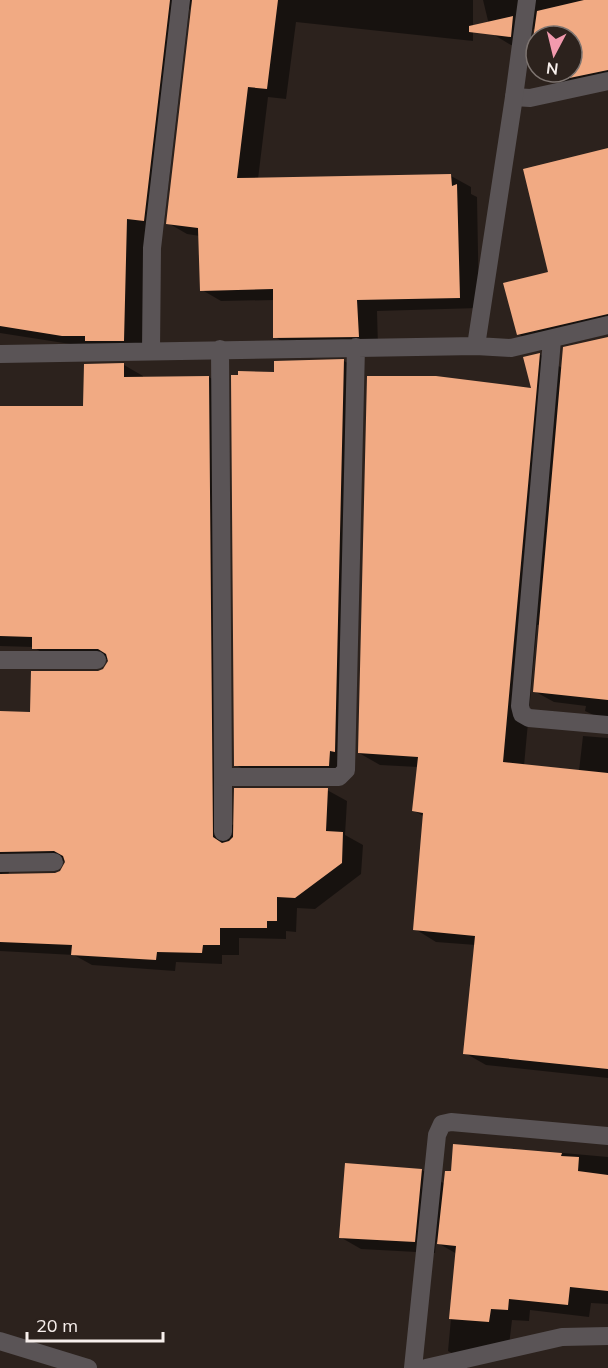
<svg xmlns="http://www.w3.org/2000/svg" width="608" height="1368" viewBox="0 0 608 1368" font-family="Mulish,sans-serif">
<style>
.shadow{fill:#0007;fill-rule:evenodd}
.building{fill:#f1aa83}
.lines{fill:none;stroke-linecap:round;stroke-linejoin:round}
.lane{stroke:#5a5456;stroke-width:18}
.street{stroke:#5a5456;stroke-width:18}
</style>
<rect width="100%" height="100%" fill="#2c221d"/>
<path class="shadow" d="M0 0H473V41L296 22 286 99 268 97 258 179 451 176 471 187V194L477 197 479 308 377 311 378 347 295 349 275 337V300L221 301 202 290 200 236 187 234 168 223 193 2 189 10 163 231 146 229 144 351 83 346 0 333Z
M483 0H608V84L576 91 557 80 555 72H572V36H536V39V30L533 29 530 47 511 45 491 33Z
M608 151V324L538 346 518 334 550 273Z
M608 338V722L585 711 586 706 554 702 534 691 540 625H537L524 766 579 771 583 736 608 738V1078L486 1065 465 1053 476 945 436 942 415 929 425 817 413 810 418 767 380 765 359 753 533 389 539 354 562 368Z
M344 361 364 372 348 776H255L236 765 275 362Z
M124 365 143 376V378L209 377 228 389 232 825 327 790 347 801 345 835 363 845 361 874 315 909 297 908 296 932 286 931V939L239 938V955H222V964L176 962 175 971 92 965 74 955 0 951V713H31L108 666V659H53L33 647 0 646V407H84ZM65 861V869L55 875 8 876 10 868 20 862Z
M541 1151 608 1157V1304L591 1303 589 1317 530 1310 529 1321 512 1320 508 1354 469 1363 448 1351 457 1254 436 1242 435 1253 361 1249 340 1237 422 1170 445 1184 540 1152Z"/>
<path class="building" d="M0 0H170L144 221 127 219 124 341H85V336H62L0 326Z
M192 0H278L267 89 248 87 237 178 451 174 452 186 457 184 460 298 357 300 359 337 273 338V289L200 291 198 228 166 224Z
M584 0H608V70L555 81 553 72H572V36H536V39H533L537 11Z
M513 16 511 37 469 32V26Z
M608 148V314L517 335 503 283 548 272 523 169Z
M608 337V700L533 692 563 347Z
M540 353 503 762 608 773V1069L463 1054 475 936 413 930 423 813 412 811 418 757 358 753 367 376H436L531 388 523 357Z
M344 359 335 752 330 751 329 766H234L231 375H238V371L274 372V361Z
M124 363V377L209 376 213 837 222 843 229 841 233 837 234 788H328L326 831 343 832 342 863 295 898 277 897V921H267V928H220V945H203L202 953 157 952 156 960 71 955 72 945 0 942V874L55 873 60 871 65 862 63 856 54 851 0 852V711L30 712 31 671H98L103 669 108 661 106 654 98 649H32V637L0 636V406H83L84 364Z
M453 1144 562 1153 561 1156 579 1157 578 1171 608 1175V1291L570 1287 568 1305 509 1299 508 1310 491 1309 489 1322 449 1319 456 1246 437 1244 445 1171H451Z
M345 1163 422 1169 415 1242 339 1238Z"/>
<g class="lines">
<path class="lane" d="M514 97 530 98 608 81
M0 660H97
M223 832V777
M0 863 54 862"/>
<path class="street" d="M552 340 520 706 522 714 529 718 608 725
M476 346 514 97 527 0
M220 349 223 777H339L346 770 356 347
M151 351 152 248 181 0
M0 354 476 346 511 348 608 325
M0 1341 88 1368
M413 1368 437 1135 442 1124 451 1122 608 1136
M426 1368 562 1337 608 1336"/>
</g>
<g transform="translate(554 54) rotate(187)"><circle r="28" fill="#2c221d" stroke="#7d7470" stroke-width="1.5"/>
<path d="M0-4.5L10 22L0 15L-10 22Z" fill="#f29aae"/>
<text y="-9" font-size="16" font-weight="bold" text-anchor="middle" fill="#f7efec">N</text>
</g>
<path d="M27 1332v9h136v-9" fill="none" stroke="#f7efec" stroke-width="3"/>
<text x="36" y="1332" font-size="18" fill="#f7efec" stroke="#2c221d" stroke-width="4.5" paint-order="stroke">20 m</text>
</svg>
